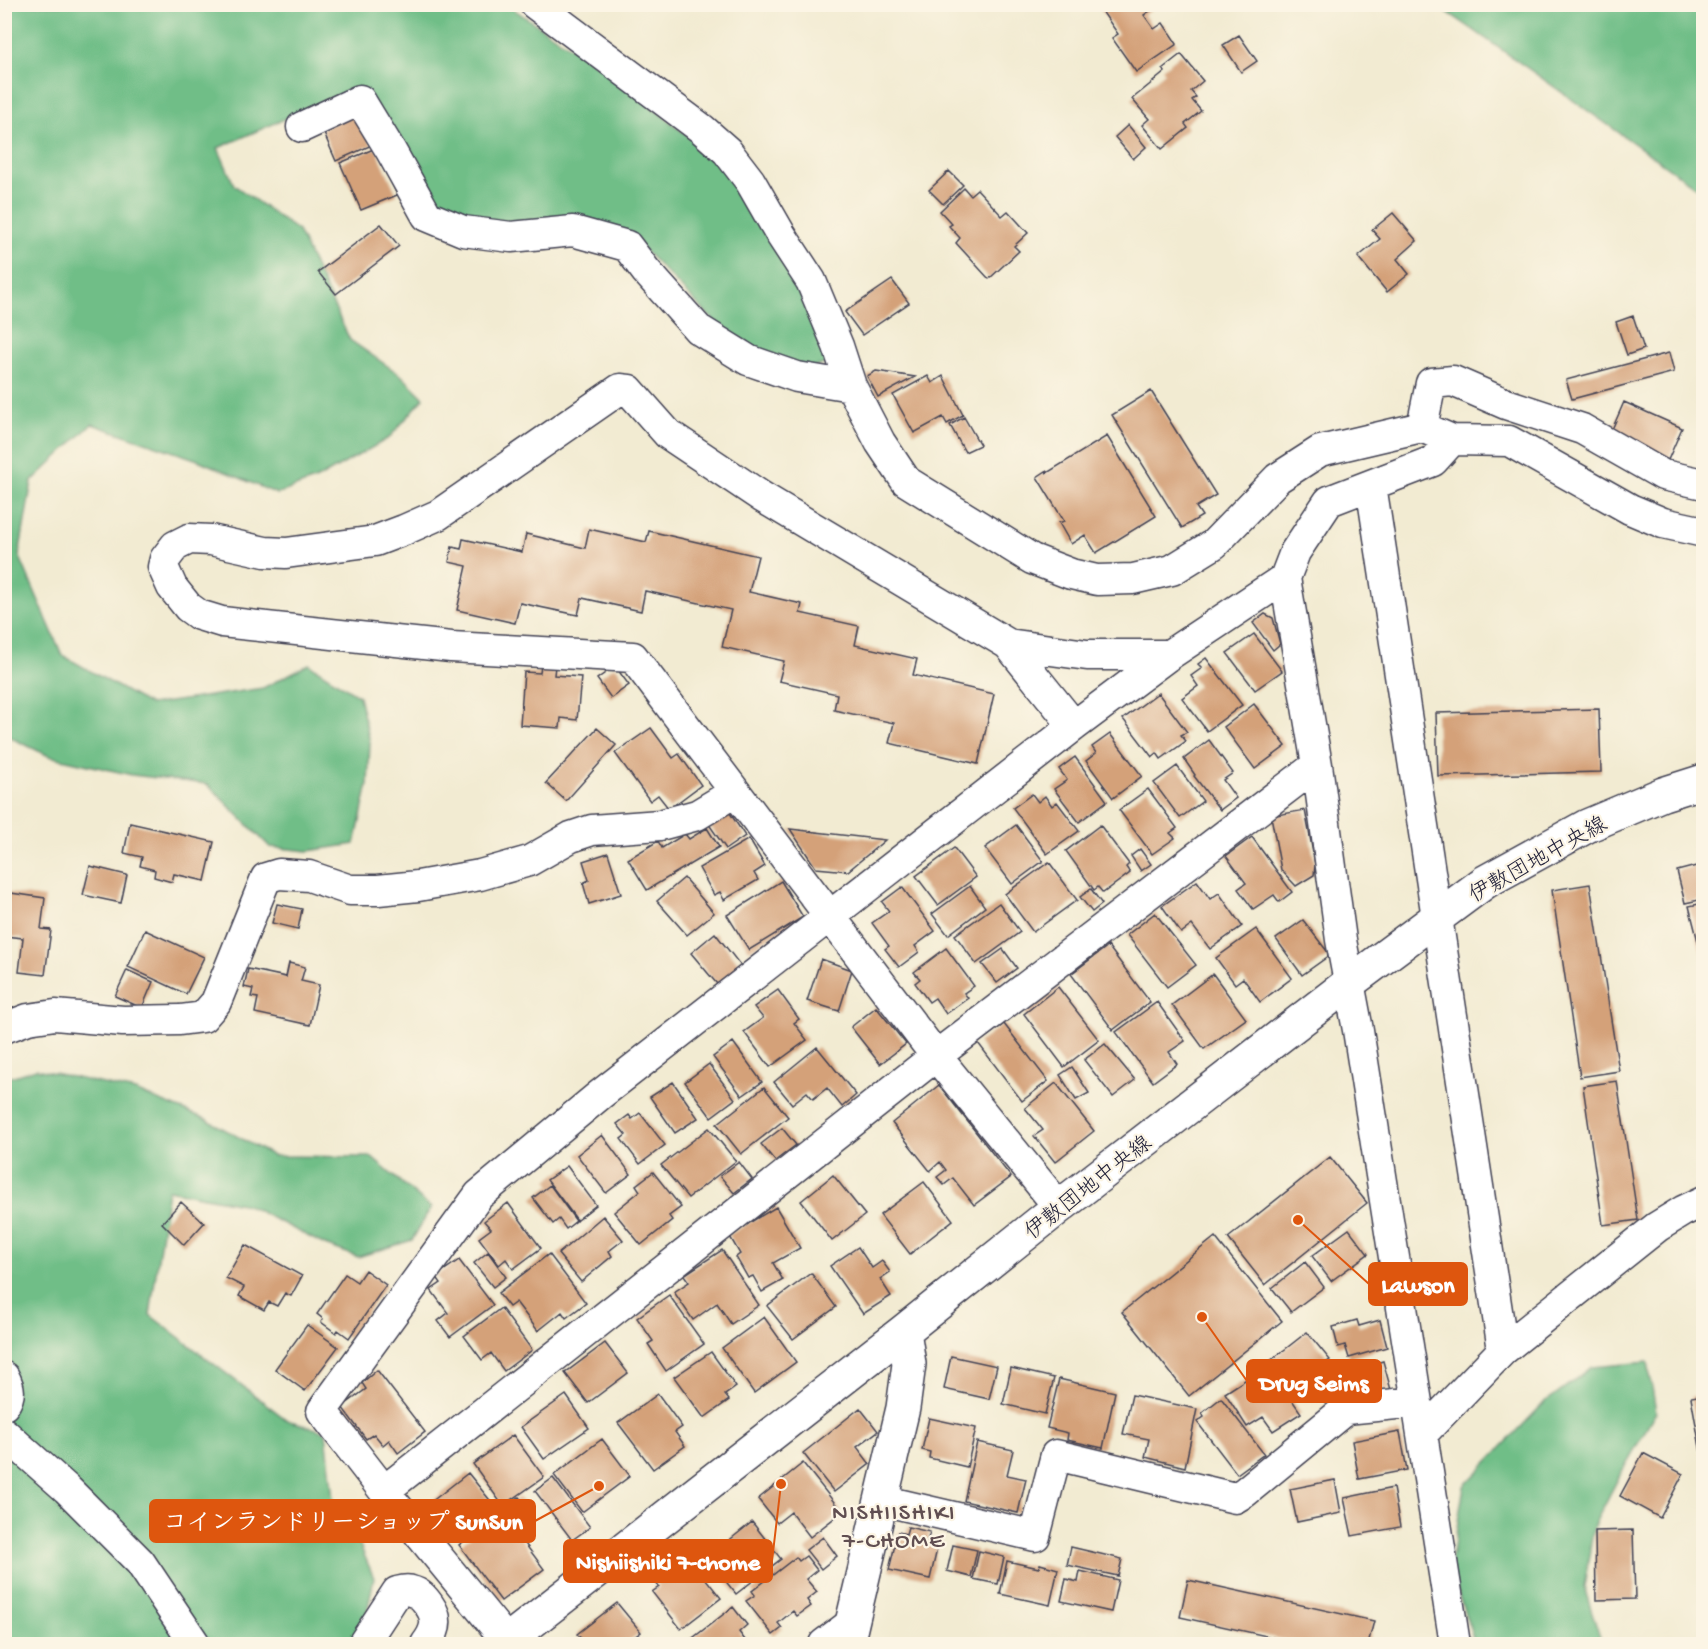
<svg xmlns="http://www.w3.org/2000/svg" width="1708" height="1649" viewBox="0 0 1708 1649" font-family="'Gochi Hand','Klee One',sans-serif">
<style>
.forest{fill:#6fbe87;stroke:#487061;stroke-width:1.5}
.building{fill:#d4a179}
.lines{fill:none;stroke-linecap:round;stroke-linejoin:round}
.minor-casing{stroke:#414052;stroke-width:33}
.tertiary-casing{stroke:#414052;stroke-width:36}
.minor{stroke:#fff;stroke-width:30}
.tertiary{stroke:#fff;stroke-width:33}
.labels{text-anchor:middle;stroke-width:4.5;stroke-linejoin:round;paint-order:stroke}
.street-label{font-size:22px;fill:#22223b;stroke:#fcf5e5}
.neighbourhood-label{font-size:24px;letter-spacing:1.5px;fill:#604e51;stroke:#fcf5e5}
.leader{fill:none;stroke:#de560e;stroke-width:2}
.callout-dot{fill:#de560e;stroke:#fcf5e5;stroke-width:2}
.callout{fill:#de560e;stroke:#de560e;stroke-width:2}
.callout-label{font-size:24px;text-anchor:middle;font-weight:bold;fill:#fff}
</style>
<rect width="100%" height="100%" fill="#fcf5e5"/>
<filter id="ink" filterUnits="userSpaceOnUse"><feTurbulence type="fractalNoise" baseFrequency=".0167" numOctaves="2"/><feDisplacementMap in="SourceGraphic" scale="12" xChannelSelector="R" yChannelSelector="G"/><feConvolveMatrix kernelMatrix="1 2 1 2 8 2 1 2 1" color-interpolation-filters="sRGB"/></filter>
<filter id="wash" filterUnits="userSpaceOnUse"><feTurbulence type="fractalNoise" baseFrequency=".008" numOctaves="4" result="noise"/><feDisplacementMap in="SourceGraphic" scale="24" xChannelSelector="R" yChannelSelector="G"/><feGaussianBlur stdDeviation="1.35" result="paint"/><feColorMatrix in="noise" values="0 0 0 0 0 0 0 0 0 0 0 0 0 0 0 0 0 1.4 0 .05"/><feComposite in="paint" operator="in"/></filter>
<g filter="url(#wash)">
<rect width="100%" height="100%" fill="#f2ebd2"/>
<path class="forest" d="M5 5H507L608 72 713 156 778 237 819 341 830 362 810 369 753 347 719 326 631 237 588 219 508 231 437 208 351 90 218 148 234 185 298 231 350 340 402 376 424 398 389 438 317 479 277 494 198 460 92 424 32 481 19 555 62 655 150 705 263 688 309 664 359 696 370 742 368 784 355 844 308 851 270 847 207 784 132 775 49 756 5 735Z
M1437 5H1703V192L1472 29Z
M36 1069 135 1091 206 1119 273 1156 371 1157 431 1208 412 1240 358 1257 325 1245 247 1205 168 1190 150 1315 287 1420 326 1432 334 1509 354 1531 374 1578 364 1627 351 1644H5L4 1079Z
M1648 1362 1656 1412 1621 1473 1594 1525 1584 1587 1602 1644H1475L1450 1569 1464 1486 1544 1403 1592 1367Z"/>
<g id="blocks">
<path class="building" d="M1097 4H1150L1153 9 1144 15 1154 29 1163 23 1177 44 1136 72 1112 38 1118 34Z
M1239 35 1257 61 1241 72 1223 45Z
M1181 54 1203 81 1191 91 1196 97 1192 100 1201 111 1185 124 1188 128 1162 149 1142 125 1149 119 1132 99 1165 72 1162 69Z
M355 114 372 145 336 161 322 129Z
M1128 125 1146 147 1133 159 1115 137Z
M376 148 397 195 361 210 340 163Z
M949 171 963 185 943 204 929 190Z
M964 188 970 195 977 189 1002 216 1008 211 1028 233 1014 246 1019 251 989 279 956 243 960 238 949 226 952 224 940 211Z
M1393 213 1417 241 1397 259 1409 274 1387 292 1358 257 1380 239 1372 230Z
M381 224 399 246 336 294 318 272Z
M892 280 909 303 862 335 845 312Z
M1633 316 1644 349 1627 355 1616 322Z
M1669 353 1674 372 1572 399 1566 380Z
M876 371 915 377 878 397 867 376Z
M928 376 932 383 943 376 963 415 947 424 943 417 914 433 893 395Z
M1151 391 1216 495 1196 507 1202 516 1182 528 1112 415Z
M1624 402 1682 428 1668 460 1610 434Z
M964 417 980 445 965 452 950 425Z
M1107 436 1156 516 1096 553 1085 535 1071 544 1059 523 1064 521 1037 477 1046 471 1047 473Z
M589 529 646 542 649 531 758 556 749 592 802 604 800 613 859 626 855 645 917 659 913 675 994 694 978 764 889 743 894 723 834 710 837 694 779 681 784 661 722 647 731 610 645 591 641 611 582 598 578 615 520 603 515 623 457 610 467 566 449 562 452 547 461 549 463 539 522 552 526 534 585 548Z
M1265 614 1273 618 1280 644 1273 650 1253 623Z
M1254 634 1282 671 1255 690 1227 653Z
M1206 658 1242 705 1207 731 1182 698 1198 686 1191 676 1202 668 1198 664Z
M541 665 555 666 554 675 581 677 577 720 561 718 560 728 520 725 524 672 540 673Z
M615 666 629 685 611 698 597 679Z
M1158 693 1187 732 1181 735 1186 741 1161 759 1157 753 1152 757 1123 719Z
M1254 704 1286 746 1255 769 1224 727Z
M1599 709 1601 772 1438 776 1436 713Z
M597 728 616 745 566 801 546 783Z
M651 728 673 758 679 754 701 785 669 809 658 795 650 801 615 753Z
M1110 734 1142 776 1113 798 1086 761 1096 753 1092 747Z
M1209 740 1233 773 1223 780 1236 798 1220 810 1194 776 1195 775 1184 759Z
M1075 757 1107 801 1079 822 1054 789 1067 780 1059 769Z
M1177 766 1203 801 1180 818 1154 783Z
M1148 789 1177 828 1170 833 1175 838 1152 854 1119 810Z
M1032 794 1038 802 1045 796 1052 806 1057 802 1079 831 1047 854 1013 808Z
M728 810 745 836 726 849 708 823Z
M1305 810 1315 864 1314 875 1296 886 1281 870 1271 816Z
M130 823 214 842 205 881 174 874 172 882 154 877 155 870 140 866 142 857 124 853Z
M1016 825 1043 861 1012 884 985 848Z
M1100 825 1129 864 1126 867 1130 873 1103 893 1098 887 1094 890 1066 851Z
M707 828 719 847 647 890 628 859 658 841 662 848 685 834 689 839Z
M790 829 885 840 848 871 816 868Z
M1252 837 1292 892 1279 902 1274 895 1253 909 1238 889 1246 883 1226 856Z
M749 839 765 866 754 873 758 880 724 900 720 892 714 895 699 868Z
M954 848 976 877 938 905 916 876Z
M1140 849 1151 864 1141 871 1131 856Z
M608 853 621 894 589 904 583 883 589 880 583 861Z
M1049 862 1077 900 1033 932 1005 894Z
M1704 864V899L1685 903 1677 871Z
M90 866 127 875 121 903 83 895Z
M684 878 714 913 687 935 657 901Z
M781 881 803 917 749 950 727 915Z
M1197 881 1210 899 1219 893 1242 926 1210 949 1192 925 1181 933 1162 906Z
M1590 884 1619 1071 1580 1077 1552 890Z
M970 886 985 907 948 935 932 914Z
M902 887 935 931 915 946 919 952 899 967 885 949 889 946 872 923 889 911 882 902Z
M1091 889 1102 904 1092 912 1080 897Z
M4 892 45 898 41 929 51 930 45 975 19 972 23 938 4 936Z
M999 903 1020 932 976 964 955 935Z
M1704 903V961H1703L1689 906Z
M277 904 302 909 298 929 272 923Z
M1155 913 1196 965 1167 987 1127 935Z
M1303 920 1330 955 1302 975 1276 939Z
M1256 929 1292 978 1260 1002 1243 978 1235 984 1216 958Z
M145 930 204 957 186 994 128 967Z
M715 933 741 966 717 984 691 953Z
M1108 946 1150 1002 1113 1030 1071 974Z
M946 948 974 986 964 993 968 998 946 1014 935 998 929 1002 915 983 920 979 914 972Z
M1003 949 1017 968 997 983 982 964Z
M821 959 852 970 839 1011 807 1001Z
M289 963 305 967 301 981 319 985 310 1025 255 1013 258 998 251 997 253 989 244 987 248 969 286 977Z
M127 970 153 982 142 1008 115 996Z
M1213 974 1246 1019 1204 1049 1172 1005Z
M1058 987 1099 1040 1064 1067 1024 1014Z
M778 990 799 1019 794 1023 807 1040 770 1067 744 1032 763 1018 754 1007Z
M1157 1002 1185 1041 1169 1052 1177 1064 1153 1082 1116 1032Z
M876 1007 906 1044 880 1064 851 1027Z
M1004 1024 1048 1081 1022 1101 978 1043Z
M733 1042 762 1082 742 1096 713 1057Z
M1105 1044 1135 1080 1113 1097 1084 1060Z
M817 1047 856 1095 842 1107 827 1088 813 1099 807 1092 792 1104 774 1082Z
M709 1064 735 1099 711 1117 685 1082Z
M1072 1067 1089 1093 1076 1100 1060 1075Z
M1617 1081 1638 1220 1603 1225 1583 1086Z
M673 1082 698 1118 675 1133 650 1097Z
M1056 1083 1094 1131 1055 1162 1034 1136 1043 1130 1025 1108Z
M939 1085 1011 1177 974 1205 953 1178 944 1185 937 1177 946 1170 940 1162 930 1171 892 1123Z
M764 1087 788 1117 741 1154 717 1124Z
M640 1113 665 1145 640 1164 621 1139 626 1135 617 1124 629 1115 632 1119Z
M709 1128 736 1161 688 1198 661 1165Z
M782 1128 796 1145 775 1161 761 1144Z
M602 1135 631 1174 606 1193 577 1155Z
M1330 1157 1367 1203 1265 1285 1228 1238Z
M739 1162 752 1179 734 1193 720 1176Z
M567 1166 596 1205 577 1220 547 1180Z
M653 1172 681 1207 669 1216 672 1220 641 1245 614 1212 640 1191 636 1185Z
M833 1175 865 1215 832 1241 801 1201Z
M924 1182 953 1220 910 1254 880 1215Z
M550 1185 576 1221 566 1229 559 1219 553 1224 533 1198Z
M181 1202 204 1223 184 1245 162 1223Z
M508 1203 541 1248 513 1269 506 1259 499 1265 479 1238 491 1229 484 1221Z
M776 1207 800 1248 773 1263 783 1280 762 1292 753 1276 748 1278 736 1257 740 1254 729 1235Z
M603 1216 623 1240 609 1251 612 1256 581 1282 558 1254Z
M1349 1229 1368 1254 1331 1281 1312 1256Z
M1215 1237 1282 1321 1189 1396 1122 1312Z
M245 1245 302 1276 291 1296 285 1293 277 1306 269 1302 264 1310 239 1296 244 1287 226 1278Z
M858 1247 872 1268 882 1261 890 1272 880 1279 891 1296 863 1314 830 1266Z
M722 1250 759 1305 731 1324 717 1303 693 1320 674 1292 689 1282 684 1275Z
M488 1252 506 1277 493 1287 474 1263Z
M549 1254 586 1303 566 1318 562 1312 538 1331 516 1302 509 1307 498 1293Z
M459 1260 493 1305 450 1337 438 1321 448 1313 431 1290 441 1283 436 1276Z
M1305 1262 1324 1287 1291 1312 1272 1288Z
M365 1270 386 1285 349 1338 338 1330 336 1333 321 1322 323 1319 317 1314 345 1274 357 1282Z
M811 1273 836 1307 793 1339 767 1306Z
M669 1295 704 1344 666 1371 648 1344 653 1341 637 1318Z
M501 1308 532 1350 504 1371 491 1353 482 1360 464 1336Z
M764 1317 796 1362 754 1393 722 1348Z
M1357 1320 1359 1326 1380 1320 1387 1347 1349 1358 1345 1345 1338 1347 1333 1327Z
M307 1325 338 1347 305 1391 275 1369Z
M1307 1332 1330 1360 1324 1364 1331 1372 1300 1397 1270 1361Z
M605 1343 628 1373 588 1403 565 1373Z
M711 1352 736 1387 725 1395 729 1400 704 1418 674 1377Z
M951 1356 997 1366 989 1399 944 1389Z
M1383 1361 1391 1390 1368 1396 1360 1368Z
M1268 1365 1301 1413 1273 1431 1263 1417 1247 1427 1225 1393Z
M1011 1368 1054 1378 1045 1414 1003 1404Z
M377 1370 425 1432 398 1453 389 1440 383 1445 374 1434 366 1439 342 1407 366 1389 362 1383Z
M1059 1379 1115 1392 1103 1448 1067 1440 1068 1433 1047 1428Z
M658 1394 682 1427 675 1432 685 1446 653 1469 618 1423Z
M566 1395 589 1428 544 1459 521 1427Z
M1132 1395 1197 1409 1185 1467 1145 1457 1149 1439 1123 1434Z
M1704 1395V1452L1701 1453 1691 1397Z
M1221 1398 1264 1454 1237 1474 1197 1422 1204 1417 1202 1413Z
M860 1408 878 1431 857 1447 870 1464 834 1492 803 1453Z
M929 1418 976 1428 967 1467 929 1458 930 1452 922 1450Z
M1400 1432 1407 1470 1359 1479 1352 1441Z
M513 1435 544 1477 503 1506 473 1464Z
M602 1439 630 1476 582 1512 554 1475Z
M977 1442 1013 1450 1007 1475 1026 1479 1018 1513 964 1501Z
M1643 1453 1683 1474 1660 1518 1620 1496Z
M803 1463 842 1512 810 1537 791 1512 777 1523 758 1499Z
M468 1473 497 1509 460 1538 431 1502Z
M553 1478 590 1527 572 1540 535 1491Z
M1335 1480 1341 1513 1297 1522 1290 1489Z
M1393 1488 1400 1527 1352 1536 1344 1498Z
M519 1497 529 1510 513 1522 503 1509Z
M502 1513 544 1569 501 1601 459 1545Z
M752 1522 781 1559 736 1594 707 1558Z
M908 1527 930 1532 927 1542 938 1545 930 1579 889 1570 898 1532 906 1534Z
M1633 1530 1635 1599 1596 1600 1595 1531Z
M823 1537 837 1556 821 1569 806 1550Z
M953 1545 977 1550 971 1577 947 1571Z
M1071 1547 1122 1559 1118 1576 1067 1565Z
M979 1551 1004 1557 998 1584 973 1579Z
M806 1556 817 1570 806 1579 817 1592 807 1600 811 1606 797 1616 793 1611 778 1623 782 1628 773 1635 746 1601 755 1595 752 1591 796 1557 799 1561Z
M690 1559 721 1598 681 1629 652 1592 659 1587 651 1576 672 1560 679 1568Z
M1007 1561 1039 1568 1040 1564 1058 1569 1050 1605 1000 1594Z
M1080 1571 1118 1580 1111 1612 1061 1601 1066 1579 1078 1582Z
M1188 1580 1374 1621 1368 1644H1303L1180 1617Z
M617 1603 641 1632 625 1644H586L577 1634Z
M733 1607 747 1625 739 1632 748 1644H685Z"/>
</g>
</g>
<g filter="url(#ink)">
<use href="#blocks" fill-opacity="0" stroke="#414052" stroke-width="1.5"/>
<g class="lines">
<g class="minor-casing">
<path id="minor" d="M302 127 360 100 391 151 427 216 463 231 511 237 573 231 627 246 646 271 698 329 748 360 797 377 851 386
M1422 427 1431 383 1453 381 1506 404 1582 429 1663 475 1704 484
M1452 440 1509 441 1630 509 1663 523 1704 532
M1371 485 1503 1350 1422 1434 1455 1644
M1285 578 1317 765 1341 940 1358 1030 1422 1434
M1008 644 1087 655H1169
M4 1028 28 1019 55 1015 123 1021 180 1020 203 1017 216 1002 266 878 279 874 309 876 350 890H378L418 886 480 875 529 861 571 837 592 830 660 825 697 815 735 792
M1059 1207 936 1056 633 657 451 647 222 622 199 615 188 607 172 587 163 567 165 559 175 546 189 539 211 540 265 552 286 553 375 541 404 530 438 515 620 389 629 390 668 434 762 497 1008 644 1074 726
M1503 1350 1657 1227 1683 1211 1704 1201
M4 1377C10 1388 11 1395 4 1405
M4 1433 67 1489 140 1562 195 1644
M384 1491 936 1056 1317 765
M881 1500 1035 1536 1056 1455 1235 1498 1245 1492 1346 1409 1416 1402
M507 1641 384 1491 322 1411 479 1195 601 1094 1074 726 1169 655 1285 578 1295 552 1329 501 1433 461 1452 440 1422 427 1320 451 1278 478 1214 544 1172 570 1133 579 1097 580 1071 574 1032 559 906 481 880 442 851 386 838 346 811 281 781 235 750 181 727 151 702 129 535 4
M363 1644 397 1592C401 1591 407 1589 411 1591 420 1593 424 1598 429 1605 439 1619 436 1631 426 1644
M824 1644 852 1623"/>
</g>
<g class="tertiary-casing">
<path id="tertiary" d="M503 1644 904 1331 1059 1207 1349 983 1485 882 1587 826 1663 794 1704 781
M847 1644 903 1408 909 1364 904 1331"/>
</g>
<use href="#minor" class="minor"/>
<use href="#tertiary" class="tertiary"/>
</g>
</g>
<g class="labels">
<g class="street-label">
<text transform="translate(1537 858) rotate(-29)" y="8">伊敷団地中央線</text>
<text transform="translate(1087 1186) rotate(-38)" y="8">伊敷団地中央線</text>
</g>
<g class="neighbourhood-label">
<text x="894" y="1519">NISHIISHIKI<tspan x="894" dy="28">7-CHOME</tspan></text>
</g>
</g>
<path class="leader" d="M1298 1220L1369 1284M1202 1317L1247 1381M599 1486L535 1521M781 1484L772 1561"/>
<g class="callout-dot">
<circle cx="1298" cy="1220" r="6"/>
<circle cx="1202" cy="1317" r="6"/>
<circle cx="599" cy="1486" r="6"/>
<circle cx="781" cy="1484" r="6"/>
</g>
<g class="callout">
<rect x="1369" y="1263" width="98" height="42" rx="6"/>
<rect x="1247" y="1360" width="134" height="42" rx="6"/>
<rect x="150" y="1500" width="385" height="42" rx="6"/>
<rect x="564" y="1540" width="208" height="42" rx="6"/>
</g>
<g class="callout-label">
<text x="1418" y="1292">Lawson</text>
<text x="1314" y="1390">Drug Seims</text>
<text x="343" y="1529">コインランドリーショップ SunSun</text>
<text x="668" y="1569">Nishiishiki 7-chome</text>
</g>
<rect width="1708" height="1649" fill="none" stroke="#fcf5e5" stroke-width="24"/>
</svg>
